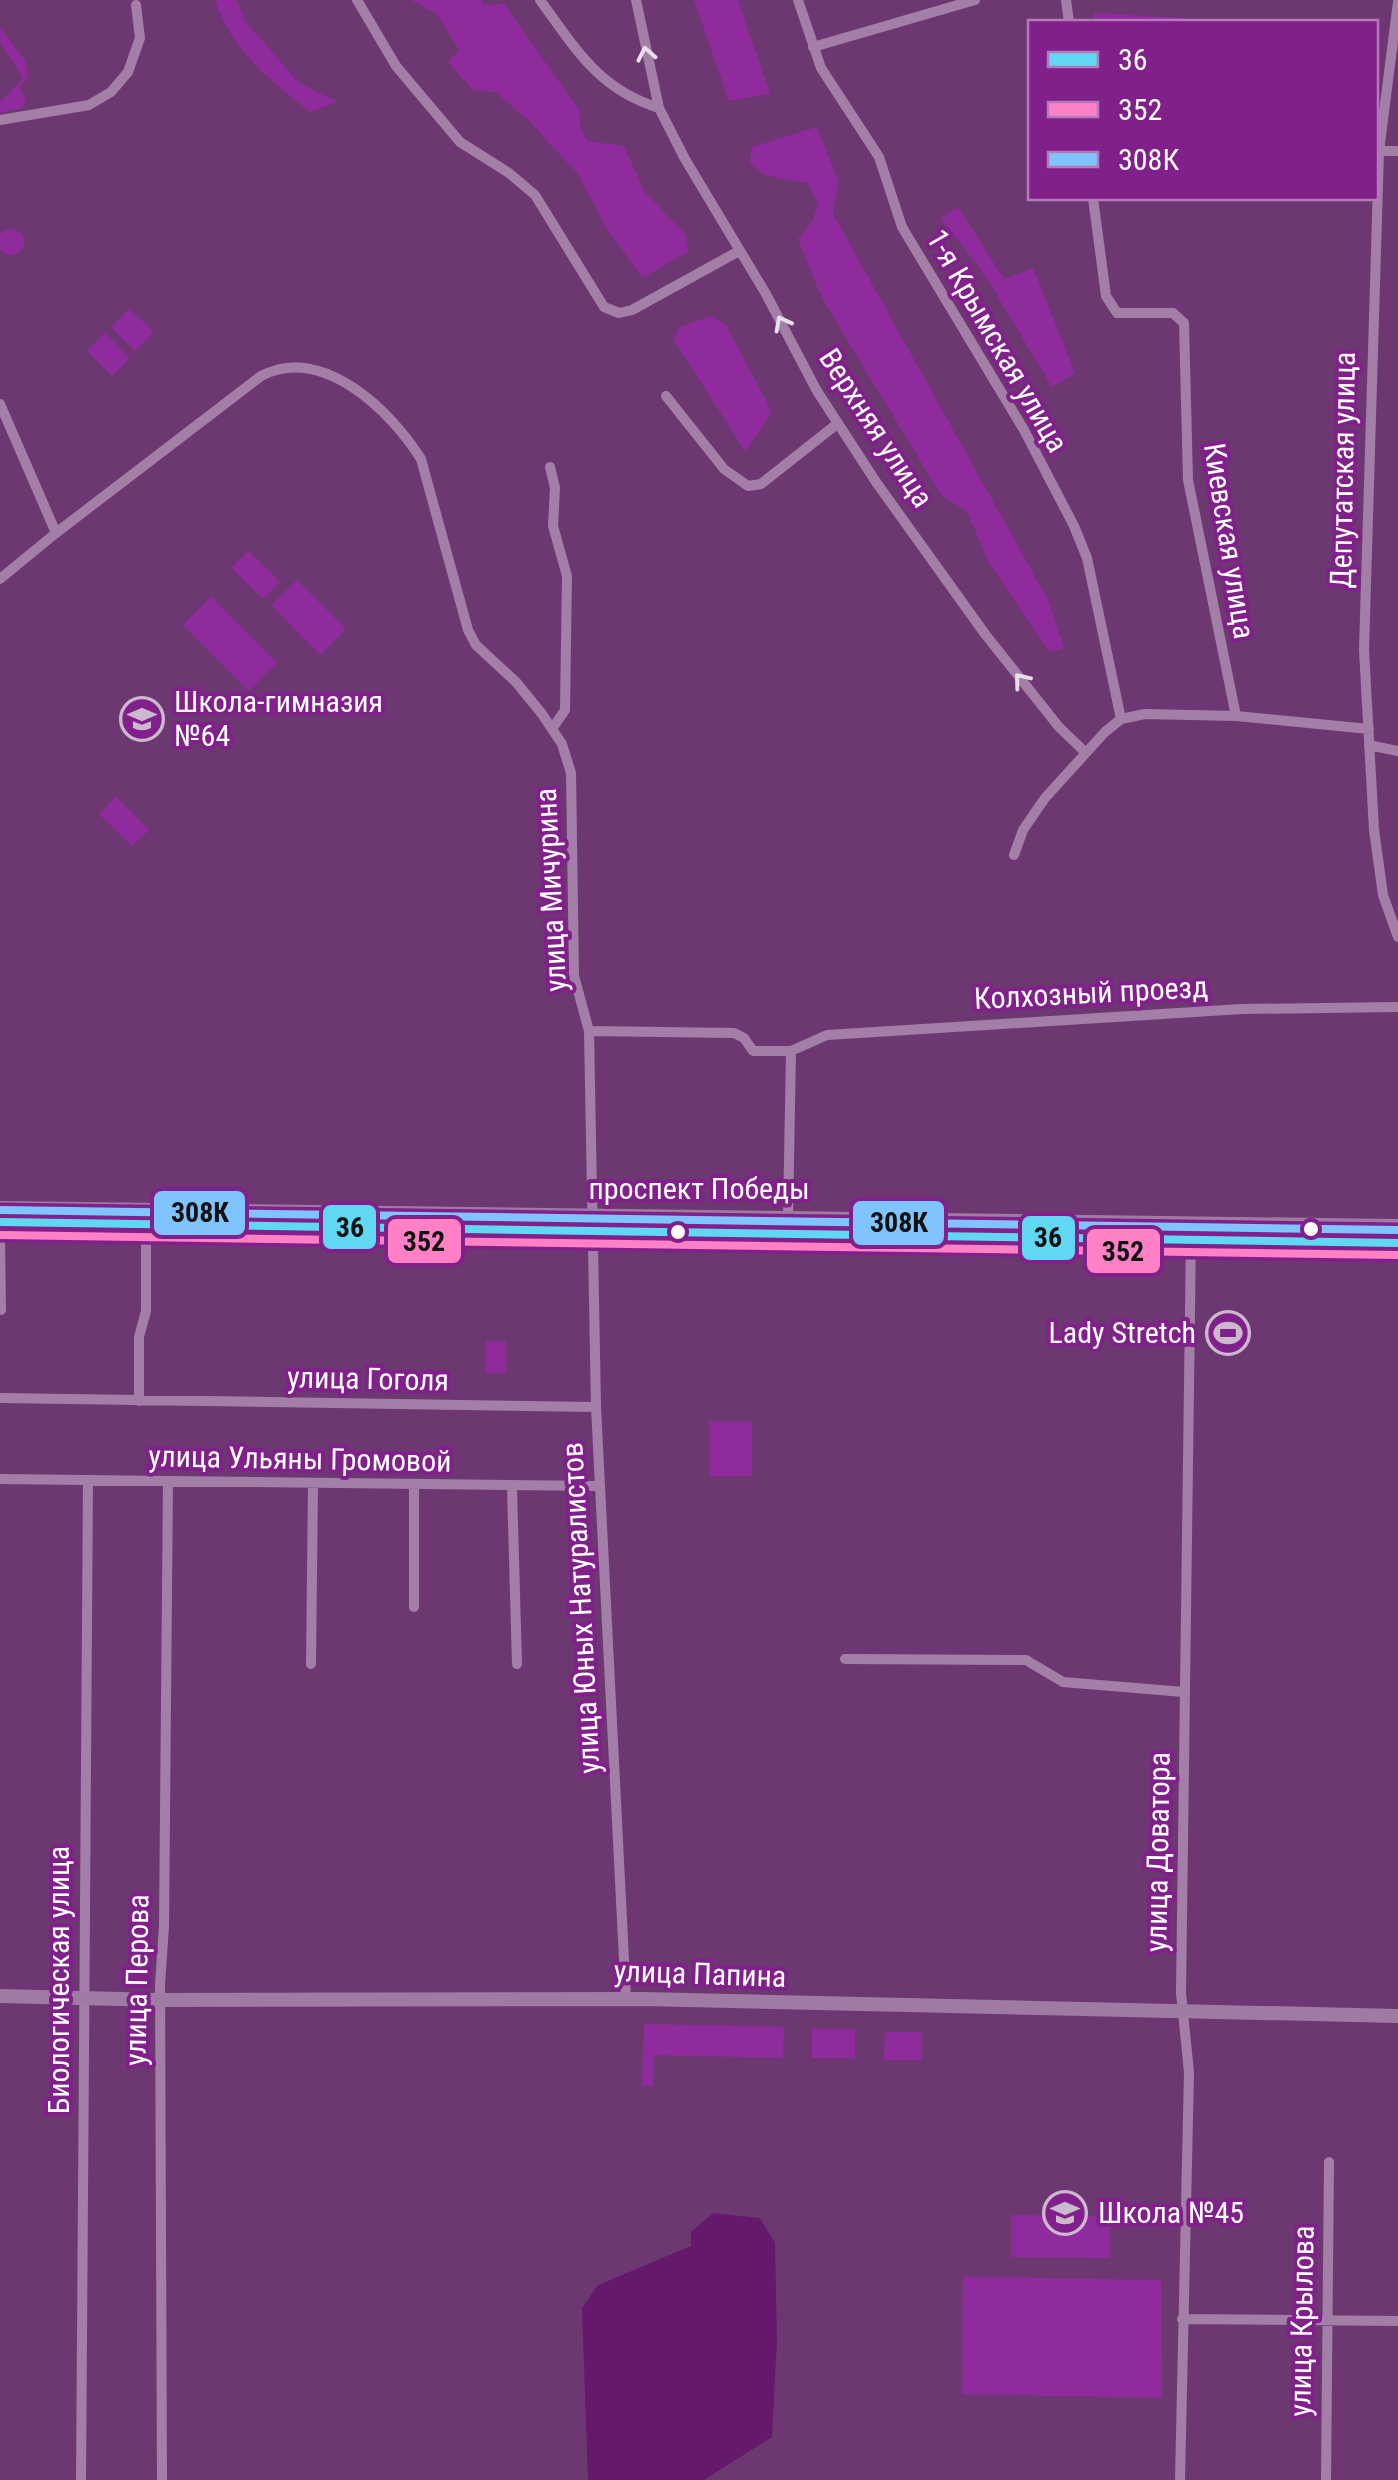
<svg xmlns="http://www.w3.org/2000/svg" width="1398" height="2480" viewBox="0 0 1398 2480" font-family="'Roboto Condensed',sans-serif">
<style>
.green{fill:#902b9d}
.water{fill:#64196b}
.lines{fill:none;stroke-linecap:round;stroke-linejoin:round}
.street{stroke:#a37fa7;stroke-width:10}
.secondary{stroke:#9f7ba3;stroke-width:14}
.bus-1-casing{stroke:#81208b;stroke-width:15}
.bus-2-casing{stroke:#81208b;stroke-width:15}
.bus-3-casing{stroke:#81208b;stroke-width:15}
.bus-1{stroke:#60d8f3;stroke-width:8}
.bus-2{stroke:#ff80c5;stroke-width:8}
.bus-3{stroke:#80c4ff;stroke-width:8}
.oneway{stroke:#e8dfe9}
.bus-dot{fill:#fff;stroke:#81208b;stroke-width:4}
.labels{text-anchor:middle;stroke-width:8;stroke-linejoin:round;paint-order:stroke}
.street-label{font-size:30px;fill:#fff;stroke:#81208b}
.poi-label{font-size:30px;fill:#fff;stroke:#81208b;text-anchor:start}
.line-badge{stroke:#81208b;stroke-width:4}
.pale-badge-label{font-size:28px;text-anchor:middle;font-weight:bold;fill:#111}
</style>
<rect width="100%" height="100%" fill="#6d3872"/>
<path class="green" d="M215 0H237L245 21 298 82 337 102 310 112C270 80 231 50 215 0Z
M411 0H482L484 5 504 4 579 110 580 126 587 141 624 146 644 191 686 235 688 252 642 278 605 225 578 174 529 121 496 92 473 90 448 62 459 50 437 14Z
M694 0H738L770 94 729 101Z
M1094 13 1249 22H1094Z
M0 28 25 60 28 78 20 87 26 102 22 108 0 113V103L23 78 0 43Z
M817 127 838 181 833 214 1049 602 1064 648 1050 652 989 563 967 511 941 495 821 296 798 239 812 222 818 205 808 183 764 175 750 163 752 147Z
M958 207 1004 279 1033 268 1075 373 1052 387 986 277 941 218Z
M-2 242a13 13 0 1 1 26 0a13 13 0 1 1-26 0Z
M129 309 154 332 135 351 111 328Z
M710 316 726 325 772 412 745 451 673 339 680 327Z
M105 333 130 358 112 376 87 351Z
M248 551 280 582 263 599 231 568Z
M297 580 346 629 320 655 271 605Z
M211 597 277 663 249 691 183 625Z
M116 797 149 830 132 846 99 814Z
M486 1341H506V1373H486Z
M709 1421 752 1422V1476H709Z
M644 2024 784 2027 783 2058 654 2055 653 2086H642Z
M812 2029H855V2058H812Z
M885 2032H922V2060H884Z
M1011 2215 1110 2216V2258L1011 2257Z
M963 2277 1161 2280 1162 2398 962 2394Z"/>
<path class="water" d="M713 2213 760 2218 775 2243 777 2340 772 2437 704 2480H588L582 2308 598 2285 691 2246V2232Z"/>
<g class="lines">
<path class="street" d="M357 0 396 66 460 142 509 173 535 195 604 307 619 313 632 310 739 251
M540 0C576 49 598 89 659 108
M636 0 659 108 685 159 766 294 817 391 876 482 985 634 1059 727 1085 752
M798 0 821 68 879 157 902 227 1024 430 1074 526 1087 558 1121 719
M1066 0 1069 22
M1398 2 1379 151 1364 650 1374 830 1383 895 1398 937
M813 47 975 0
M0 120 89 105 111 92 128 72 140 38 136 5
M1379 151H1398
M1093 198 1106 296 1117 313H1173L1184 323 1188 480 1236 716
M666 396 724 469 748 486 761 484 837 424
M0 404 56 533 261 376C323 344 391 411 421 459L468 630 476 645 516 682 542 714 562 744 571 773 574 976 589 1031 596 1407 626 1999
M550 467 555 488 553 526 567 576 565 710 552 729
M0 579 56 533
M1369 745 1398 751
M1014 855 1023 830 1045 798 1105 732 1121 719 1145 714 1236 716 1369 729
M589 1031 734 1033 744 1038 753 1051H791L827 1035 1242 1009 1398 1007
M788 1216 791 1051
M0 1236 1 1310
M0 1398 596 1407
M139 1401V1337L146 1311V1224
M0 1479 600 1486
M512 1488 517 1664
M414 1607V1484
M845 1659 1026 1660 1063 1682 1184 1692
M311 1664 313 1483
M1182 2319 1398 2321
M81 2480 88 1480
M162 2480 160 1984 164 1926 168 1481
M1180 2480 1189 2072 1181 1993 1191 1234
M1326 2480 1329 2162"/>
<path class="secondary" d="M0 1208 1398 1226
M0 1222 1398 1243
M0 1996 160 2000 643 1999 1398 2016"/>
<g class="bus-1-casing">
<path id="bus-1" d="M0 1222 1398 1243"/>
</g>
<g class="bus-2-casing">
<path id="bus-2" d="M0 1235 1398 1255"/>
</g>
<g class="bus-3-casing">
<path id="bus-3" d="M0 1210 1398 1230"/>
</g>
<use href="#bus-1" class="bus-1"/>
<use href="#bus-2" class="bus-2"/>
<use href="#bus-3" class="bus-3"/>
</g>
<defs><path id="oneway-chevron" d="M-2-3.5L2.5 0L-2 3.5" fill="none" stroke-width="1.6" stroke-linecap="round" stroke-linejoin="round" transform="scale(2.5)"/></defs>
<g class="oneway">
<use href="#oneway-chevron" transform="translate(646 54) rotate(-101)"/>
<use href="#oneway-chevron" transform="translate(782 323) rotate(-118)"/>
<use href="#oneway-chevron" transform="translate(1021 680) rotate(-129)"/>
</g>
<defs>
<g id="school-ring" transform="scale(2.25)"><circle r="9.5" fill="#81208b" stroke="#ccb9ce" stroke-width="1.5"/><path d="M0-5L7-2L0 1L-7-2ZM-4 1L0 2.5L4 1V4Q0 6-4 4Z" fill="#ccb9ce"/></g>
<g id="stadium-ring" transform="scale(2.25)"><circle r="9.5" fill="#81208b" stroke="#ccb9ce" stroke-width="1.5"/><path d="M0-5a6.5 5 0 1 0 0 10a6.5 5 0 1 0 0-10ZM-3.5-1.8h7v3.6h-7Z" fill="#ccb9ce"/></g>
</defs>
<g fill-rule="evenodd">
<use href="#school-ring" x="142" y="719"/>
<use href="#stadium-ring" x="1228" y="1333"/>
<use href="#school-ring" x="1065" y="2213"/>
</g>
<g class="bus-dot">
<circle cx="1311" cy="1229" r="9"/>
<circle cx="678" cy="1232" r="9"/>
</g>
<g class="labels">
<g class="street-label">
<text transform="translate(997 341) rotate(60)" y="10">1-я Крымская улица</text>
<text transform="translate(876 428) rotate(57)" y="10">Верхняя улица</text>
<text transform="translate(1343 470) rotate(-89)" y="10">Депутатская улица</text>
<text transform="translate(1229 541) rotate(81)" y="10">Киевская улица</text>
<text transform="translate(551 890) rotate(-93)" y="10">улица Мичурина</text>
<text transform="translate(1091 993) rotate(-3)" y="10">Колхозный проезд</text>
<text x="699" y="1199">проспект Победы</text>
<text transform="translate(368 1379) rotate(1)" y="10">улица Гоголя</text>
<text transform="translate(300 1459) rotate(1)" y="10">улица Ульяны Громовой</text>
<text transform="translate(581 1608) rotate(-93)" y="10">улица Юных Натуралистов</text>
<text transform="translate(1158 1852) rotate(-89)" y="10">улица Доватора</text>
<text transform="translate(700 1974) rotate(2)" y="10">улица Папина</text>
<text transform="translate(59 1980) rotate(-90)" y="10">Биологическая улица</text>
<text transform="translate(137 1980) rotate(-89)" y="10">улица Перова</text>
<text transform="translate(1302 2321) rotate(-89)" y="10">улица Крылова</text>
</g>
<g class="poi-label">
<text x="174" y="712">Школа-гимназия<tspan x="174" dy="34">№64</tspan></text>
<text x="1196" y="1343" text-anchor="end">Lady Stretch</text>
<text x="1098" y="2223">Школа №45</text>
</g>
</g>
<g class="line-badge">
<rect x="152" y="1189" width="95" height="48" rx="10" fill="#80c4ff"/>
<rect x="851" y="1199" width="95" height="48" rx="10" fill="#80c4ff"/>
<rect x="321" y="1203" width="57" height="48" rx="10" fill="#60d8f3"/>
<rect x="1020" y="1214" width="57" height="48" rx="10" fill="#60d8f3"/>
<rect x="386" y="1217" width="77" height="48" rx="10" fill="#ff80c5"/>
<rect x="1085" y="1227" width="77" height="48" rx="10" fill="#ff80c5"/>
</g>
<g class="pale-badge-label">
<text x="200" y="1222">308К</text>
<text x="899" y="1232">308К</text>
<text x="350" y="1237">36</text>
<text x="1048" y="1247">36</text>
<text x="424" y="1251">352</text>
<text x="1123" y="1261">352</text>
</g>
<rect x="1028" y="20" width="350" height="180" fill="#81208b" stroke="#b379b9" stroke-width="2.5"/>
<rect x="1048" y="52" width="50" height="15" fill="#60d8f3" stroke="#b379b9" stroke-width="2.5"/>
<text x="1118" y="70" font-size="30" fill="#ffffff">36</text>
<rect x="1048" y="102" width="50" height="15" fill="#ff80c5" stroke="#b379b9" stroke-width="2.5"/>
<text x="1118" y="120" font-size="30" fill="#ffffff">352</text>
<rect x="1048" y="152" width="50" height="15" fill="#80c4ff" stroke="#b379b9" stroke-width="2.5"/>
<text x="1118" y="170" font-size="30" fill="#ffffff">308К</text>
</svg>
